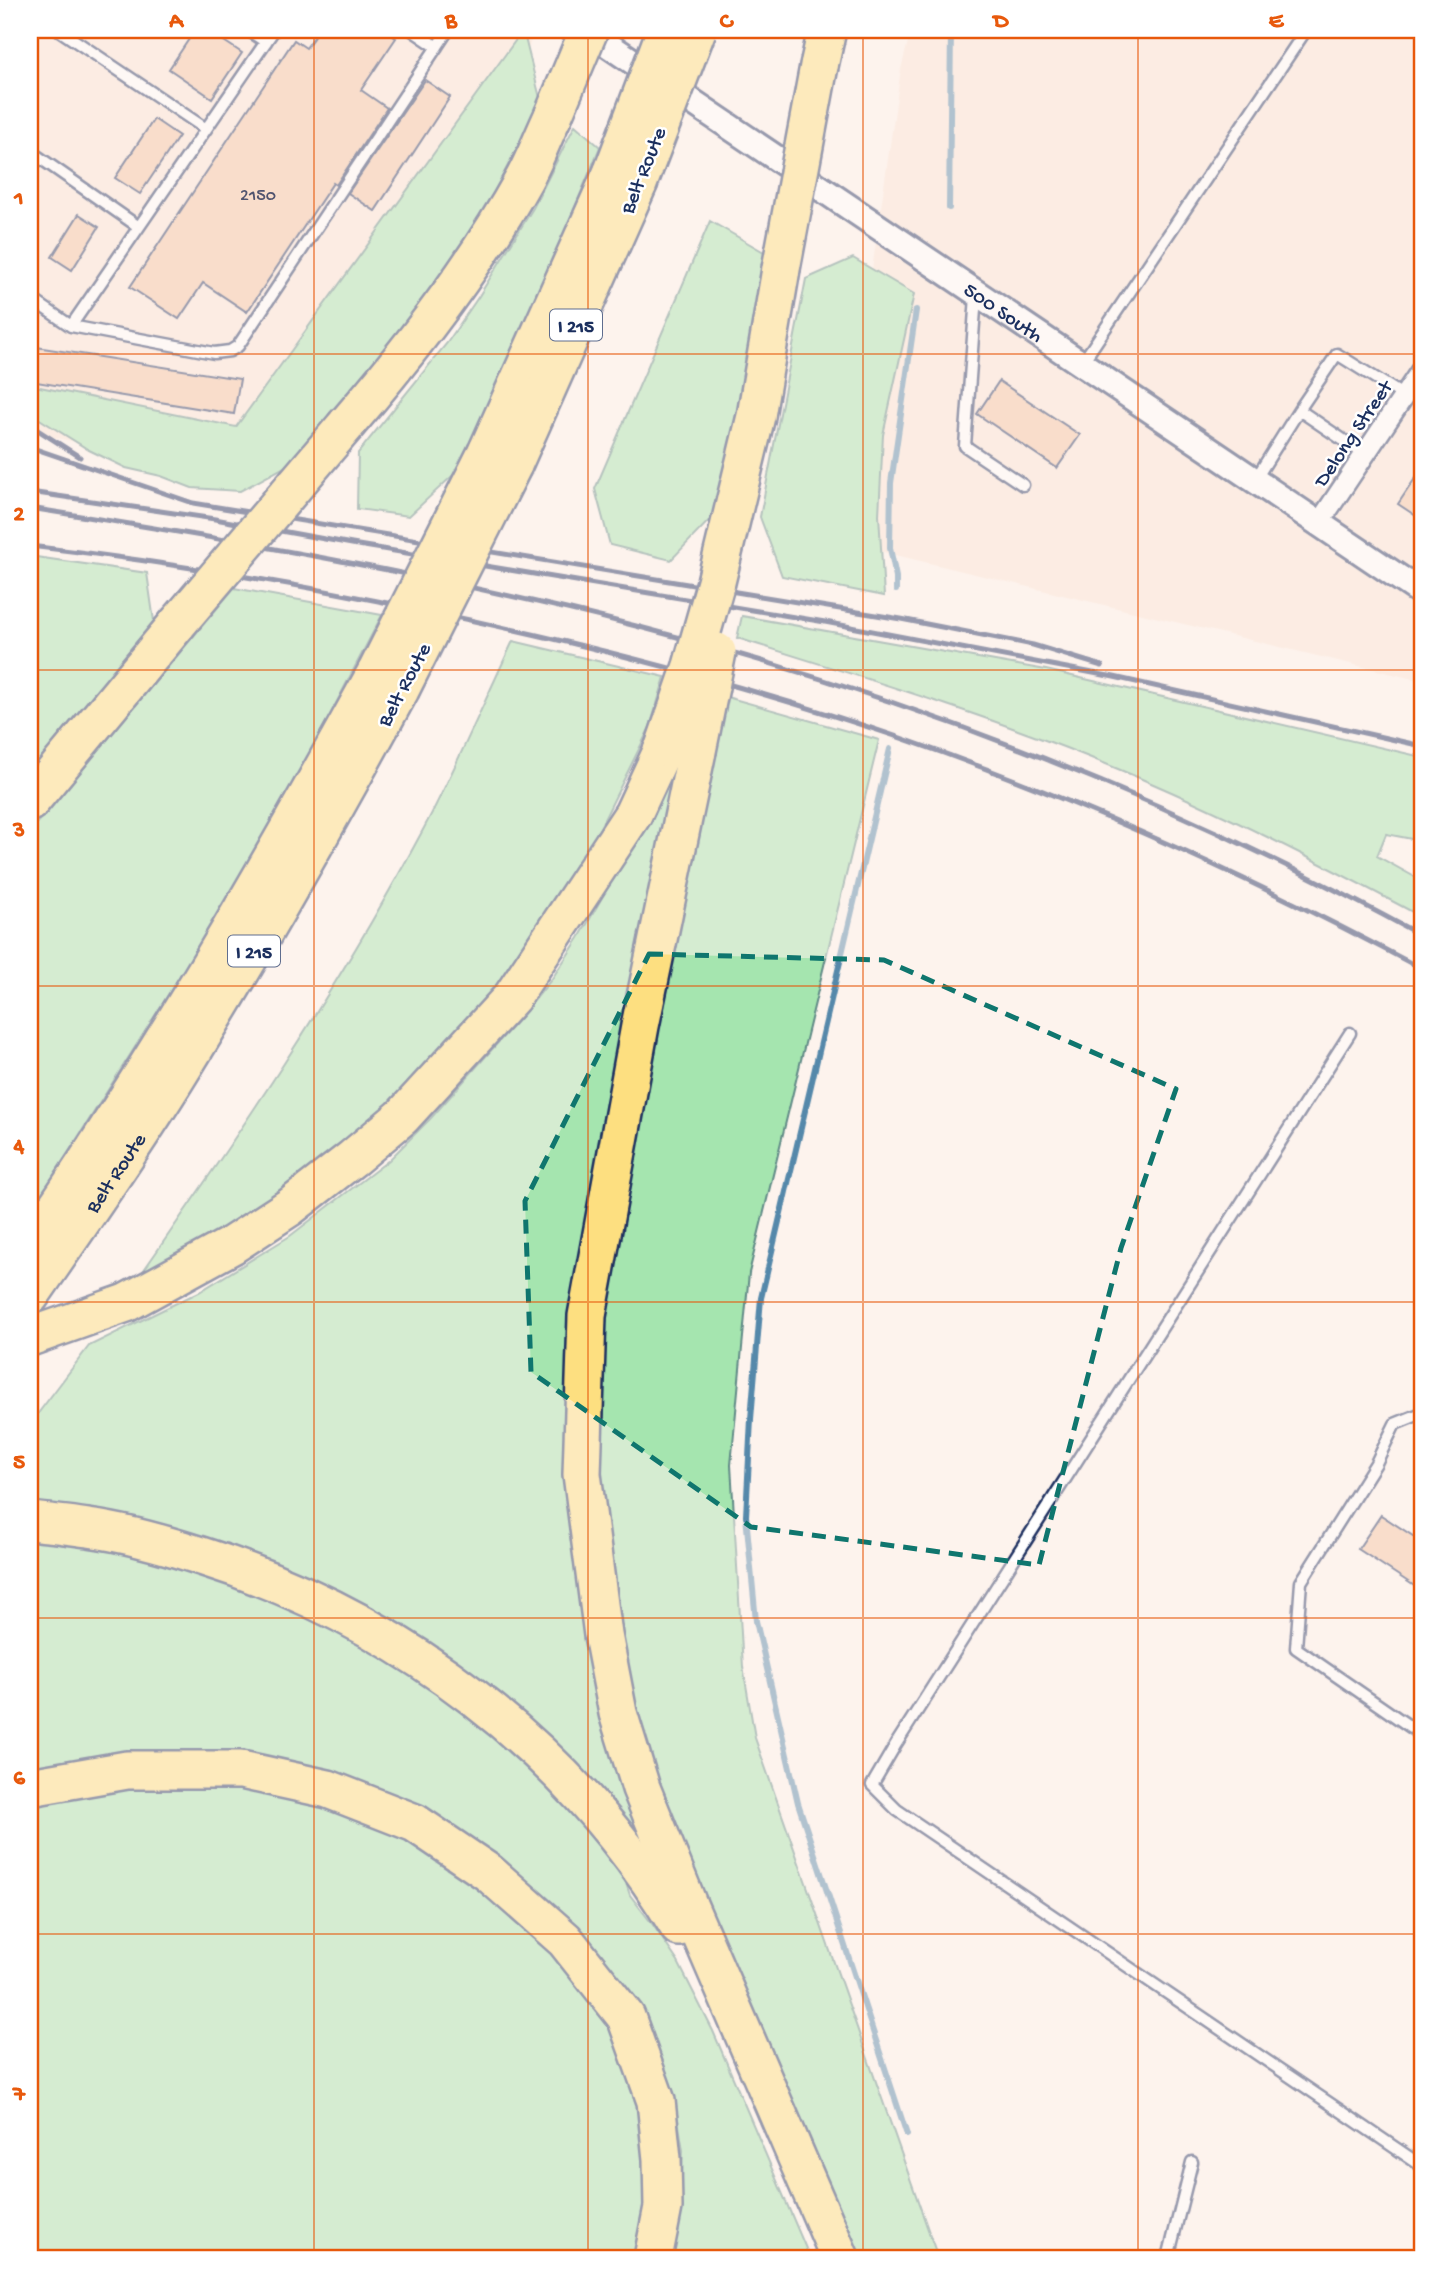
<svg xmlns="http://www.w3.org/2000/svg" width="1452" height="2288" viewBox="0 0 1452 2288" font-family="'Gochi Hand',sans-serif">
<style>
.built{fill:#fae5d7}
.green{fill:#a5e5af;stroke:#608a86;stroke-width:2}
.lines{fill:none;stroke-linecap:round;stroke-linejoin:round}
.stream{stroke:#58a;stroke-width:6}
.building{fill:#f3c4a3;stroke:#1b2f5e;stroke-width:2}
.service-casing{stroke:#1b2f5e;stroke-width:15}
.minor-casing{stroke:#1b2f5e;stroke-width:24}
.tertiary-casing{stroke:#1b2f5e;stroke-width:30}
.motorway-casing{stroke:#1b2f5e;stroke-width:42}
.service{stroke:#fff;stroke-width:10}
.minor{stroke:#fff;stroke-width:19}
.tertiary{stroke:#fff;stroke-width:24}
.motorway{stroke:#fddf80;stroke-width:37}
.rail{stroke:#1b2f5e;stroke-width:5}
.motorway-bridge-casing{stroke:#1b2f5e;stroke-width:42;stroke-linecap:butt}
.motorway-bridge{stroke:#fddf80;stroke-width:37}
.marked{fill:none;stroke:#0f766e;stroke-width:5;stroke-dasharray:14 9;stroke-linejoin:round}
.grid{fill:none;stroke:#e8590c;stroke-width:2;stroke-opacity:0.55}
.labels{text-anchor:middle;stroke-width:5;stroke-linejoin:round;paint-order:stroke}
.number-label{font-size:18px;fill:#51546f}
.shield{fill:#fff;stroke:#5f6d8e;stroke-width:2}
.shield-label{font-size:19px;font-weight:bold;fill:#1b2f5e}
.street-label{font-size:21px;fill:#1b2f5e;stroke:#fff}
.neatline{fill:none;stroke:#e8590c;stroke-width:2.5}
.grid-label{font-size:23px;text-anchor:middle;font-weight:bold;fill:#e8590c}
</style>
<rect width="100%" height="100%" fill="#fdf3ed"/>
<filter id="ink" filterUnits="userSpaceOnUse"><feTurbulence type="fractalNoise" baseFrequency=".0143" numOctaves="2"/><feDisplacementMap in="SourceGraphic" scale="14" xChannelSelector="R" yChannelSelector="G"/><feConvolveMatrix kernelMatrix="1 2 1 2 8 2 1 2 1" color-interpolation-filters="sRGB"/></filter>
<g filter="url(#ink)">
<path class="built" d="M30 30H534L512 104 217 473 30 432Z
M911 30H1422V681L833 540 901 69Z"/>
<path class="green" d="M523 30 541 102 482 215 441 281 305 456 240 491 192 488 161 476 126 468 89 450 30 413V385L236 427Z
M575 125 600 147 536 301 463 466 409 516 357 509 358 453 447 343 479 296 533 208Z
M710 221 769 255 721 508 671 560 610 545 595 489Z
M853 258 914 294 883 435 879 515 884 596 782 576 760 517 806 279Z
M36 557 147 573 155 628 95 692 30 772V565Z
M234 588 382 615 258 853 30 1213V831Z
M742 616 1046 670 1422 757V841L1386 834 1377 856 1422 881V917C1323 864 1222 812 1118 769 994 717 865 678 737 638Z
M513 641 665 677 650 727 557 914 526 963 359 1140 127 1294C233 1143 337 991 424 828 456 768 483 704 513 641Z
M716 694 879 740 749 1273 731 1465 743 1667 755 1738 938 2258H857L672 1833 623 1668 596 1482 605 1283Z
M680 750 574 1334 641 1822 626 1830 446 1658 30 1505V1424L89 1346 199 1292 290 1236 389 1160 431 1118 521 1017 551 980 579 938 612 880 643 815Z
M30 1531 93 1540 325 1616 508 1737 621 1869 630 1895 653 1925 678 1962 713 2031 810 2258H671L681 2206 683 2150 674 2095 659 2052 634 2004 596 1954 337 1784 30 1777Z
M206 1782 314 1801 398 1832 514 1907 610 2015 647 2103 646 2258H30V1802L75 1792Z"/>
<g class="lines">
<path class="stream" d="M949 208 951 30
M896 590V577L890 548 891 483 916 310
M890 749 761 1298 751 1419 746 1516 756 1621 798 1803 907 2135"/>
</g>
<path class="building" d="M195 30H207L242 53 212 98 169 69Z
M319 30H384L396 38 361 90 387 108 336 185 333 183 247 312 203 283 179 319 130 287 294 40 306 48Z
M425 80 450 97 375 211 348 193Z
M154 119 179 136 140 194 115 178Z
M79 214 99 227 72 270 52 257Z
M30 346 240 379 234 414 30 381Z
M999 381 1080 435 1057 468 977 414Z
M1422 468V520L1398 504Z
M1381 1515 1422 1542V1591L1358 1549Z"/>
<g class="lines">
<g class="service-casing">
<path id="service" d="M59 30 206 129
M248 30 266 42
M274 30 71 326 214 353 230 351 238 346 448 30
M412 30 437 47
M30 151 139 227
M976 296 965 446 1023 485
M30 298 71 326
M1082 363 1306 30
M1299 410 1364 454
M1255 480 1299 410 1337 354 1404 396
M1350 1033 896 1744 872 1785 897 1810 1422 2166
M1422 1413 1395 1424 1376 1463 1301 1582 1296 1648 1422 1735
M1168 2258 1192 2162"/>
</g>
<g class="minor-casing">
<path id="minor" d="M1319 523 1422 369"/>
</g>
<g class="tertiary-casing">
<g id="tertiary">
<path id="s1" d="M586 30 1422 593"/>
</g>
</g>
<g class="motorway-casing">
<g id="motorway">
<path d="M819 66 827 30"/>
<path d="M756 416 781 269"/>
<path d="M346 425C409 352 477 264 524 179 535 159 543 137 553 116"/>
<path d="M487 452 613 171"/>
<path d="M513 465 638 184"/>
<path d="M697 751 640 1026 587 1316 582 1474 603 1635 618 1713 641 1788 689 1907 840 2258"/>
<path d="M30 802 178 623"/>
<path d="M30 1246C157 1061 269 868 377 671"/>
<path id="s2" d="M30 1296C79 1225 129 1154 175 1080 254 953 328 822 400 690"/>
<path d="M30 1337 126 1303 232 1245 290 1207 353 1158 402 1117 512 997 633 814 664 747"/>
<path d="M30 1521C49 1523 69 1525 88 1528 126 1533 164 1544 201 1556 399 1618 572 1748 679 1927"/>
<path d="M30 1787 127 1770H241L328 1789 415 1823 489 1873 565 1940 626 2017 656 2101 662 2159 663 2207 653 2258"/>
</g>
</g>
<use href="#service" class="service"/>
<use href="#minor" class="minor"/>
<use href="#tertiary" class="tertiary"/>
<use href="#motorway" class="motorway"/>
<path class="rail" d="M30 425 80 457
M30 447 193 503 901 619 1033 645 1102 666
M30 492 215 519 352 544 825 622 1114 677 1422 746
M30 508C234 540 436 575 636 626 909 696 1176 801 1422 936
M30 546C161 561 292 583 422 610 583 643 742 684 898 737 1078 799 1254 879 1422 969"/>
<g class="motorway-bridge-casing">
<path id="motorway-bridge" d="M553 116 589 30
M613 171 666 30
M638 184 697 30
M781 269 819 66
M178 623 346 425
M377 671 487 452
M400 690 513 465
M664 747 692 666 716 582 756 416
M697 751 717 652"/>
</g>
<use href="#motorway-bridge" class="motorway-bridge"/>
</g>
</g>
<path d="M0 0H1452V2288H0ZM649 954 884 960 1176 1089 1121 1248 1039 1565 751 1527 531 1372 525 1201Z" fill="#fdf3ed" fill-opacity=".55" fill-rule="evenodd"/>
<path class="marked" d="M649 954 884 960 1176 1089 1121 1248 1039 1565 751 1527 531 1372 525 1201Z"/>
<path class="grid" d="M314 30V2258M588 30V2258M863 30V2258M1138 30V2258M30 354H1422M30 670H1422M30 986H1422M30 1302H1422M30 1618H1422M30 1934H1422"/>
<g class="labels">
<g class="number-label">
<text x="258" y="200">2150</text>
</g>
<g class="shield">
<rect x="550" y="309.5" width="52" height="31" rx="5"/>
<rect x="228" y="935.5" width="52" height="31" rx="5"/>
</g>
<g class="shield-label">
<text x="576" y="332">I 215</text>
<text x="254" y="958">I 215</text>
</g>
<g class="street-label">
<text transform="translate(642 170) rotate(-68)" y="7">Belt Route</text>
<text dy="7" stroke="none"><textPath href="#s1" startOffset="504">500 South</textPath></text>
<text transform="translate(1352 433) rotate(-56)" y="7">Delong Street</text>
<text transform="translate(403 684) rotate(-62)" y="7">Belt Route</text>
<text dy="7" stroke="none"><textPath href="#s2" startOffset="150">Belt Route</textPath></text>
</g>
</g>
<rect width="1452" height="2288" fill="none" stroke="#fff" stroke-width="77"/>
<rect x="38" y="38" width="1376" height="2212" class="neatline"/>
<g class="grid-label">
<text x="176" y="27">A</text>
<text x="451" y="27">B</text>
<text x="726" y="27">C</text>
<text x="1001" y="27">D</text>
<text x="1276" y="27">E</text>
<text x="19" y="204">1</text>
<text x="19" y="520">2</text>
<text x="19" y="836">3</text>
<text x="19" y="1152">4</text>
<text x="19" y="1468">5</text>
<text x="19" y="1784">6</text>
<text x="19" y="2100">7</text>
</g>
</svg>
